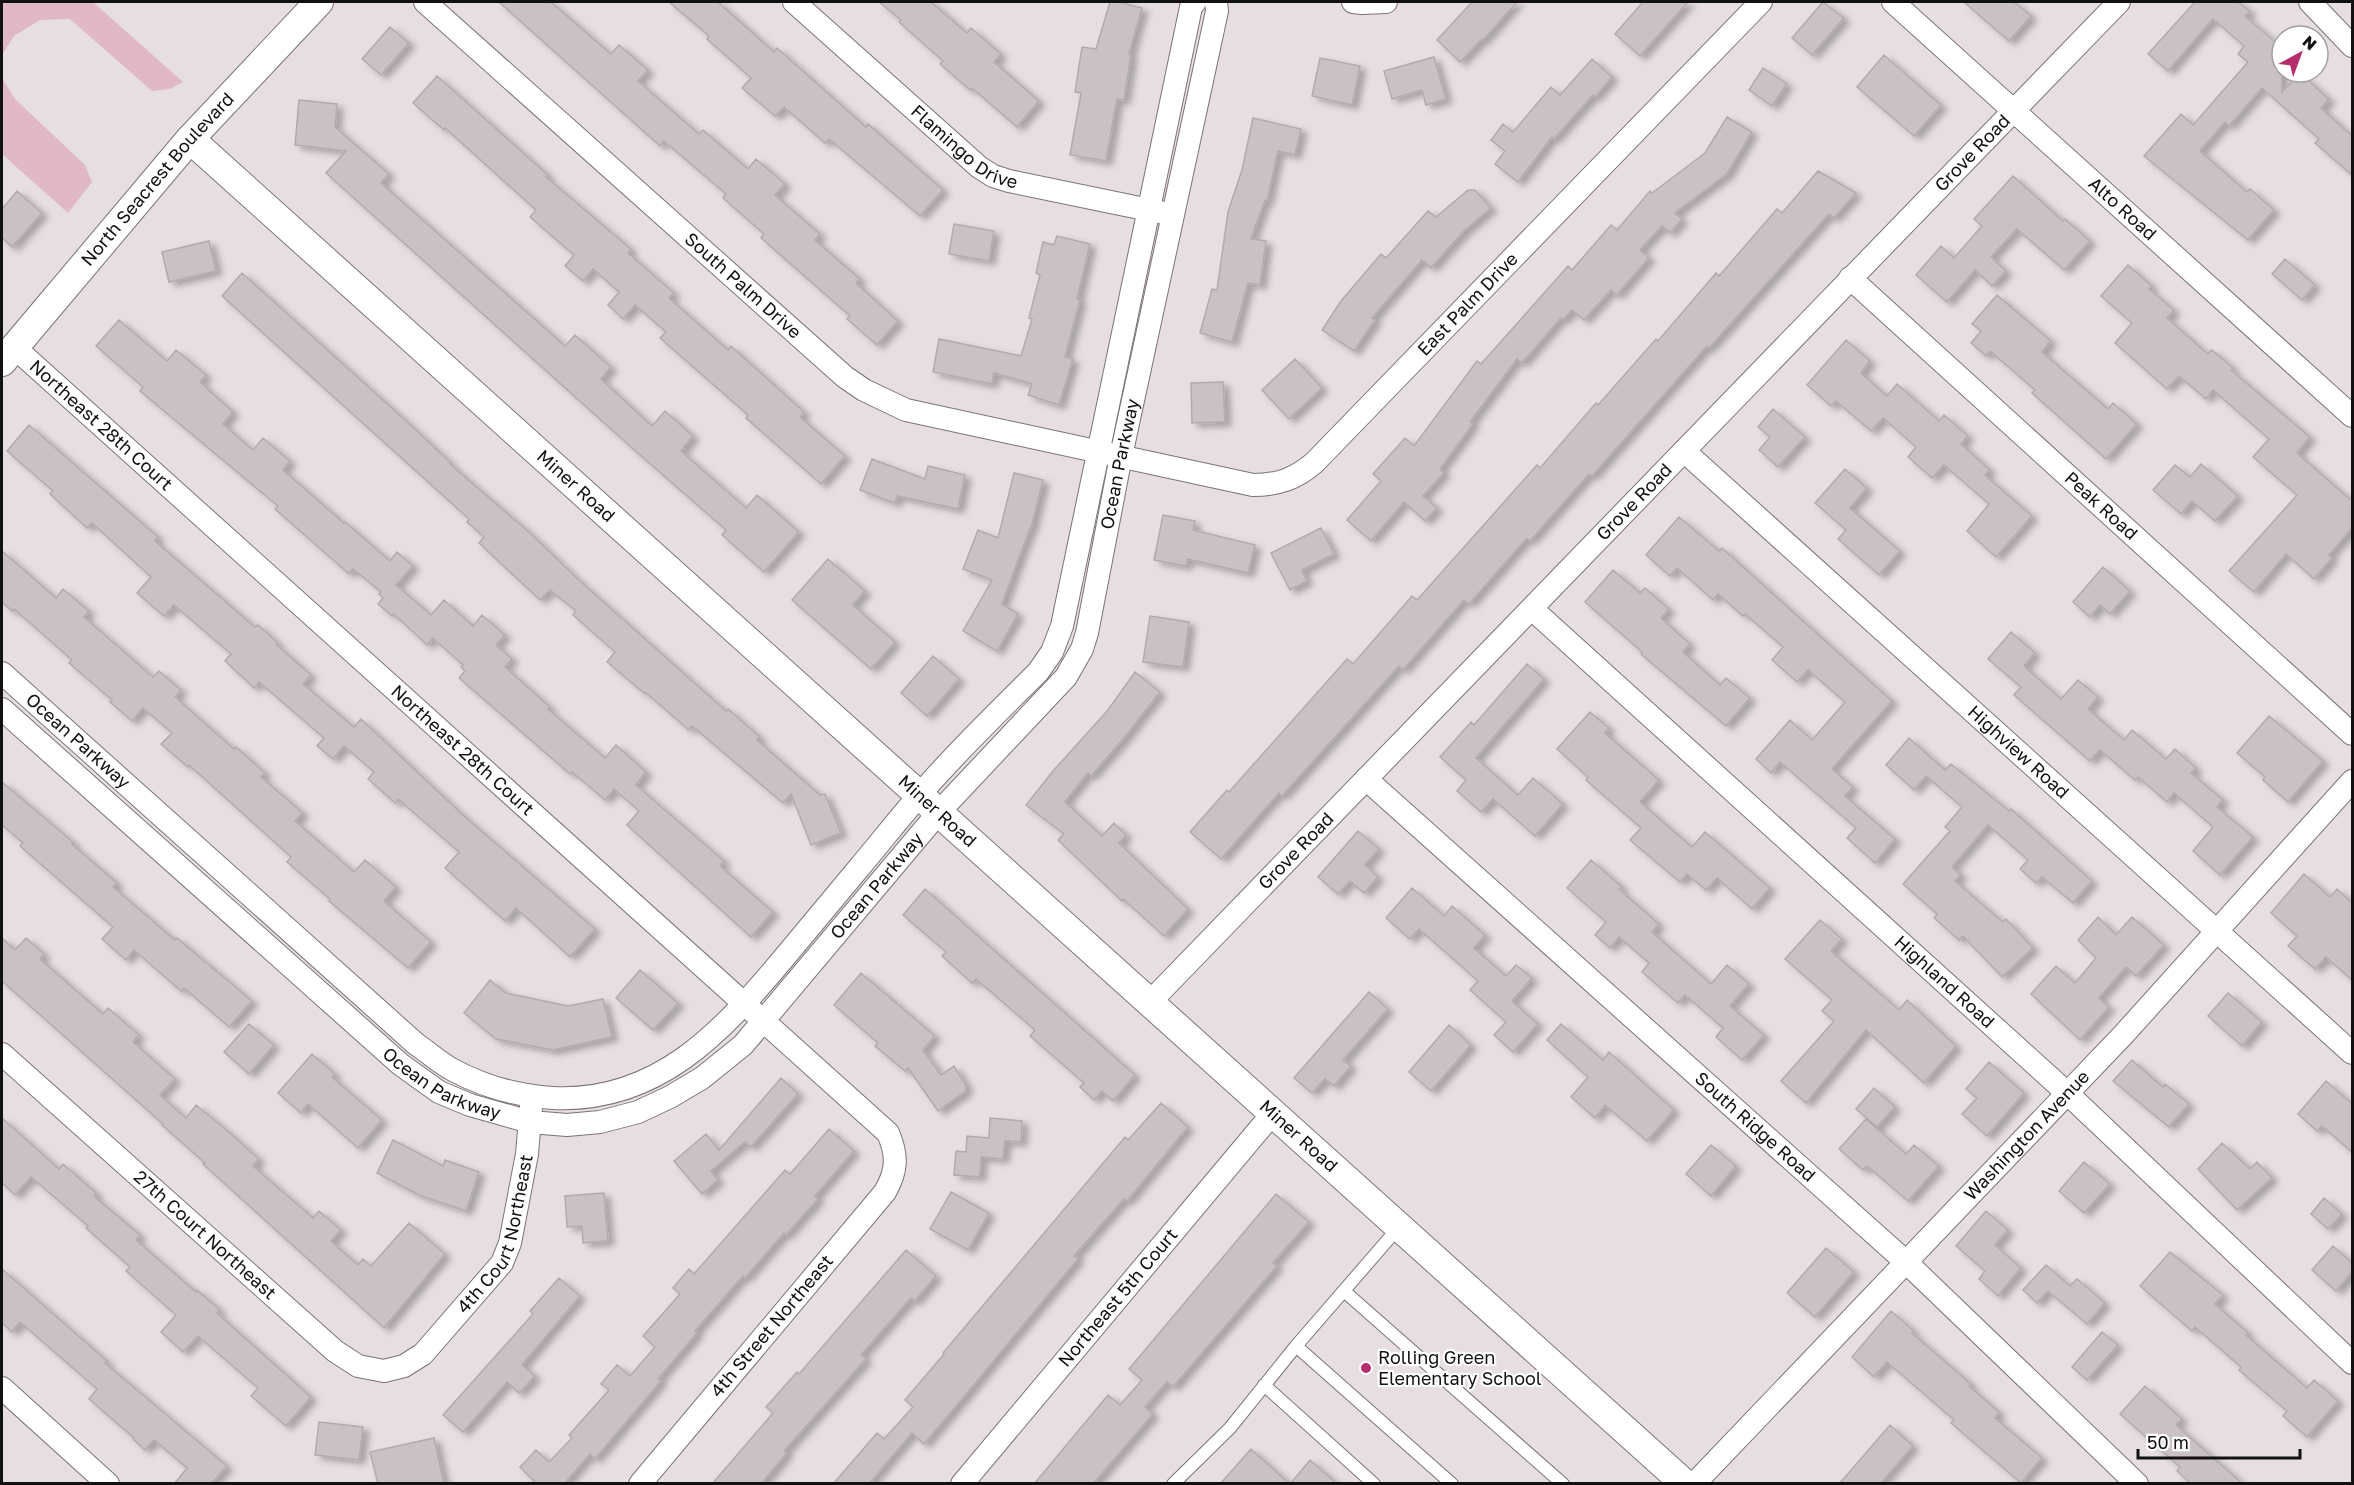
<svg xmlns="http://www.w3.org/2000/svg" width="2354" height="1485" viewBox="0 0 2354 1485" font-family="'Golos Text',sans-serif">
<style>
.green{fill:#e1b8c5}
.building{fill:#cac1c4;stroke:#b2aaac;stroke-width:1.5;filter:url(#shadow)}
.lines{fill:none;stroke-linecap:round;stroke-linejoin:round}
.service-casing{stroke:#7b7375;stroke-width:14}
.minor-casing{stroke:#7b7375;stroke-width:24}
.tertiary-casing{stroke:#7b7375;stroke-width:30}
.service{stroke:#fff;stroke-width:12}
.minor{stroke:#fff;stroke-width:22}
.tertiary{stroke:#fff;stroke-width:28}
.poi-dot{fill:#b62d6c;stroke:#fff;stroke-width:2}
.labels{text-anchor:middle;stroke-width:4.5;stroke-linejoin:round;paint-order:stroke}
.street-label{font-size:18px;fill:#131011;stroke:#fff}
.poi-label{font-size:18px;fill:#131011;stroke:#fff;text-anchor:start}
</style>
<defs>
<filter id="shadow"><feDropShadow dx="6" dy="4" stdDeviation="3" flood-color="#0004"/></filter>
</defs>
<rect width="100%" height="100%" fill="#e6dee0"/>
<path class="green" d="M2 2H93L183 82 170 89 152 91 70 19 40 20 14 36 2 55V78L15 99 85 165 92 182 68 213 2 154Z"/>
<path class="building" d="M499 2H551L611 54 619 45 648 70 638 81 699 134 703 130 748 169 756 159 785 184 775 195 820 234 815 240 860 279 856 283 898 321 877 345 847 319 850 316 761 238 764 234 723 198 726 194 664 141 660 146Z
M669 2H718L774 52 777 48 866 127 868 124 943 190 920 216 829 139 825 143 784 107 775 116 742 88 751 78 707 39 709 36Z
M879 2H931L967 33 971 28 1001 54 994 62 1039 101 1017 127 972 88 970 90 940 64 943 61 899 22 901 20Z
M1110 2H1119L1142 8 1129 54 1131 55 1124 100 1117 99 1106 161 1070 155 1081 93 1075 92 1082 47 1096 49Z
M1472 2H1517L1483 40 1482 39 1460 62 1437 40Z
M1643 2H1688L1640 56 1615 34Z
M1823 2 1844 18 1812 55 1792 38Z
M1964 2H2014L2031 16 2009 41Z
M2192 2H2238L2250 11 2245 16 2282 48V92L2300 73 2329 99 2321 108 2352 136V175L2315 143 2319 139 2262 88 2229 126 2225 122 2200 151 2247 192 2250 189 2274 210 2248 240 2144 156 2181 114 2193 125 2248 62 2238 54 2244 46 2213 19 2168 71 2148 54 2194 3Z
M390 27 409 43 381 75 362 59Z
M1884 55 1941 105 1914 136 1857 87Z
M1434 57 1446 99 1426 105 1422 90 1392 99 1384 71Z
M1320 58 1360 66 1352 105 1312 96Z
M1592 59 1612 77 1595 97 1593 95 1554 139 1552 137 1518 182 1495 164 1505 151 1491 140 1503 124 1513 132 1551 87 1560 95Z
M1763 68 1787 84 1772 106 1749 90Z
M437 76 548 175 546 177 631 249 628 253 674 293 669 298 728 350 731 346 804 412 800 417 845 456 821 484 746 418 748 415 660 338 666 332 635 305 623 319 608 305 619 292 593 269 583 281 565 266 574 255 530 217 536 210 445 128 444 130 413 103Z
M299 100 337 104 335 127 389 174 381 183 565 346 575 335 611 367 601 379 652 426 665 411 693 436 681 451 746 508 757 495 799 532 764 572 722 535 726 530 632 448 326 173 346 151 295 145Z
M1727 117 1752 132 1727 174 1675 213 1682 219 1670 233 1662 226 1640 250 1649 258 1617 295 1611 290 1584 320 1572 310 1563 320 1561 318 1522 363 1517 359 1470 422 1473 424 1440 469 1444 473 1423 496 1437 508 1425 521 1404 502 1371 541 1347 520 1381 481 1373 474 1405 438 1414 446 1477 361 1481 364 1568 266 1572 270 1611 225 1617 230 1650 191 1652 193 1705 153Z
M1253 118 1301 129 1295 155 1278 151 1267 201 1265 200 1251 239 1266 241 1260 285 1248 283 1232 342 1200 333 1212 289 1217 290 1228 212 1242 170Z
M1818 171 1856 193 1834 218 1829 214 1709 348 1707 346 1592 476 1589 474 1530 541 1527 538 1469 604 1464 600 1403 670 1399 666 1282 796 1279 793 1221 859 1190 832 1227 790 1229 792 1347 659 1353 664 1412 596 1417 600 1537 465 1540 468 1596 403 1598 405 1656 339 1658 341 1716 273 1719 276 1777 209 1782 213Z
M2013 176 2063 221 2065 219 2090 241 2064 270 2017 229 1991 257 2006 271 1992 286 1975 270 1947 302 1916 275 1941 246 1954 258 1982 226 1974 219Z
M1468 190H1475L1491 208 1463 232 1431 268 1422 260 1372 318 1375 320 1354 351 1322 330 1341 301 1381 254 1386 258 1428 211 1436 217Z
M17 191 42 213 12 247 2 238V209Z
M954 224 994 231 989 261 949 254Z
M1057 236 1090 244 1077 299 1080 300 1065 357 1073 359 1059 405 1028 395 1032 384 994 373 992 384 933 372 939 339 1021 356 1032 319 1029 318 1040 275 1036 273 1043 242 1054 245Z
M209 241 216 271 169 282 162 252Z
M2285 259 2315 285 2302 300 2272 274Z
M2128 265 2152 286 2149 289 2174 310 2167 318 2208 354 2212 350 2233 368 2231 370 2310 437 2297 453 2352 501V528L2329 555 2332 558 2314 579 2286 554 2254 592 2229 571 2297 495 2253 457 2269 439 2213 390 2206 399 2179 376 2167 389 2115 343 2132 323 2101 296Z
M242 273 415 429 451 463 450 464 529 532 581 582 726 711 728 709 760 737 757 740 820 795 825 794 841 833 811 845 791 794 783 803 692 726 689 730 645 692 644 693 607 662 615 652 573 615 576 611 550 590 540 600 479 543 484 537 467 522 469 519 222 296Z
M1997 295 2051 341 2042 352 2108 409 2113 403 2137 424 2106 459 2032 393 2035 390 1990 351 1986 356 1971 343 1981 331 1972 324Z
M119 320 167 361 176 350 206 375 200 382 233 412 223 424 253 450 263 438 290 461 283 470 344 523 345 522 390 561 397 552 413 566 396 585 423 608 431 615 444 600 473 626 482 615 505 635 496 645 512 659 505 667 550 707 548 709 605 758 616 745 646 772 636 785 724 861 720 866 773 912 751 937 627 825 639 811 614 789 605 800 572 772 570 774 459 678 465 671 461 667 463 665 433 638 427 645 394 614 392 616 378 604 383 598 379 594 381 592 353 569 349 574 275 509 278 506 140 391 143 387 96 346Z
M1846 340 1870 361 1861 373 1887 396 1897 384 1939 421 1944 415 1968 436 1961 444 1990 470 1985 475 2032 516 1996 557 1967 531 1989 504 1944 465 1932 478 1908 457 1916 447 1883 418 1871 431 1836 401 1831 406 1807 385Z
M1295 359 1322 388 1289 419 1262 390Z
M1223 382 1225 422 1192 423 1191 383Z
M1773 409 1805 437 1778 467 1759 450 1770 437 1758 427Z
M29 425 158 537 155 541 255 627 258 625 277 642 276 644 311 675 303 684 354 727 361 719 464 816 595 929 570 957 516 908 505 921 445 868 459 852 398 799 395 803 368 779 374 772 344 746 333 759 317 746 324 738 259 682 254 688 225 661 231 654 174 605 164 616 137 593 151 577 92 523 87 528 50 494 53 491 7 451Z
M872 459 925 479 928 466 965 475 958 509 897 496 895 503 860 490Z
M2201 464 2238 496 2215 521 2192 501 2181 514 2153 490 2175 465 2190 477Z
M1845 469 1867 488 1850 508 1900 551 1879 575 1838 539 1846 530 1815 503Z
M1014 473 1043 480 1031 529 1030 528 1002 604 1018 614 997 651 963 631 992 580 963 569 978 530 998 538Z
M1163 515 1195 521 1193 530 1255 545 1248 573 1187 559 1186 566 1154 560Z
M1679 517 1719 551 1722 548 1892 701 1832 769 1853 787 1845 796 1895 839 1875 863 1847 838 1856 828 1780 762 1771 773 1756 759 1790 720 1812 740 1845 702 1808 670 1797 682 1772 660 1783 647 1745 614 1743 616 1718 594 1713 600 1677 568 1670 576 1646 555Z
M1321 528 1334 554 1302 570 1307 581 1290 590 1271 553Z
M2 551 56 598 63 589 89 611 84 617 153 677 159 671 181 690 175 697 234 749 236 747 265 773 261 777 303 813 295 821 354 872 365 860 396 887 384 901 431 942 408 968 329 901 330 899 287 862 291 857 189 765 188 767 161 744 172 733 143 708 132 721 110 702 112 700 69 663 72 660 14 609 12 611 2 602Z
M828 559 865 591 853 605 895 642 871 669 792 600Z
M2103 567 2130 591 2110 614 2100 605 2090 617 2073 602Z
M1613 570 1640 593 1645 588 1669 609 1661 618 1690 644 1683 652 1720 685 1726 678 1750 698 1726 726 1641 654 1642 652 1585 602Z
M1150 616 1189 622 1183 667 1143 662Z
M2011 632 2035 653 2024 666 2061 699 2078 680 2098 697 2088 709 2124 740 2132 730 2166 759 2175 749 2196 768 2191 773 2223 800 2217 807 2253 837 2220 875 2193 851 2213 827 2174 793 2167 802 2138 777 2135 780 2100 750 2090 761 2014 695 2021 687 1988 659Z
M933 656 959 679 927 716 901 693Z
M1527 664 1544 679 1476 758 1518 795 1533 778 1563 804 1535 836 1493 799 1481 812 1457 791 1466 780 1440 757 1471 722 1474 725Z
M1135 672 1160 692 1124 738 1091 776 1088 773 1065 802 1102 836 1114 823 1126 835 1119 843 1188 909 1164 936 1123 899 1122 901 1058 840 1064 834 1026 805 1053 771 1108 710Z
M1590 712 1609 728 1605 733 1659 780 1640 802 1692 847 1705 832 1770 888 1752 909 1717 878 1706 890 1687 874 1680 882 1630 840 1641 828 1586 780 1588 777 1557 749Z
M2269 716 2323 761 2288 802 2263 780 2265 777 2237 753Z
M1909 738 1945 770 1951 764 2009 811 2011 809 2092 881 2073 903 2042 877 2036 883 2020 869 2028 860 1988 825 1952 867 1961 875 1955 881 2003 922 2006 919 2033 948 2002 977 1963 936 1959 940 1934 918 1937 914 1903 884 1950 831 1945 827 1962 807 1926 776 1914 790 1886 765Z
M2 782 74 843 72 844 117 883 113 887 175 940 177 938 252 1001 229 1027 184 988 181 991 134 950 126 960 102 939 113 927 20 846 23 843 2 825Z
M1358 831 1379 849 1365 865 1378 877 1364 893 1350 881 1338 894 1318 877Z
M1591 860 1622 887 1619 889 1659 924 1652 932 1711 984 1727 965 1749 984 1730 1006 1764 1035 1742 1060 1716 1037 1723 1028 1685 995 1678 1003 1642 972 1649 963 1619 937 1610 948 1595 935 1606 922 1567 888Z
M2304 874 2330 897 2337 889 2352 903V980L2326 957 2315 969 2288 946 2297 936 2271 913Z
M1412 888 1444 916 1452 906 1485 935 1474 948 1506 976 1516 965 1532 978 1512 1001 1538 1024 1513 1052 1494 1035 1506 1022 1470 990 1478 981 1419 929 1410 939 1386 918Z
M925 889 1135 1075 1113 1101 1102 1091 1094 1100 1080 1087 1084 1083 1030 1036 1035 1030 976 979 972 983 942 956 946 952 903 915Z
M2098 917 2116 935 2132 917 2164 945 2136 976 2126 967 2099 998 2109 1007 2080 1040 2031 994 2056 966 2075 983 2096 958 2078 940Z
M1820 920 1842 939 1831 951 1899 1010 1907 1000 1956 1046 1924 1083 1866 1030 1806 1103 1781 1081 1834 1021 1822 1011 1832 1000 1785 959Z
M2 938 15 950 26 938 44 954 40 959 103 1014 108 1008 139 1035 133 1042 175 1079 160 1095 186 1118 196 1105 230 1133 259 1159 253 1166 313 1218 319 1211 341 1230 331 1241 358 1265 363 1259 371 1266 409 1223 445 1254 384 1328 203 1164 205 1163 162 1125 163 1124 2 981Z
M640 970 678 1003 653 1030 616 998Z
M861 973 935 1036 923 1050 941 1075 954 1066 966 1085V1091L938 1111 908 1068 905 1071 875 1046 878 1043 834 1005Z
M490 980 506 993 568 1006 603 999 612 1037 553 1050 496 1039 464 1013Z
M1369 992 1388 1009 1343 1060 1351 1066 1334 1086 1325 1079 1312 1093 1294 1078Z
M2228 993 2262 1022 2242 1046 2208 1016Z
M249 1024 274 1045 249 1074 224 1052Z
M1561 1024 1603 1060 1609 1052 1674 1110 1647 1141 1605 1105 1595 1118 1571 1097 1588 1077 1547 1040Z
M1449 1025 1471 1045 1431 1091 1409 1072Z
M312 1054 335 1074 332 1077 382 1120 358 1148 308 1104 301 1113 278 1093Z
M2132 1060 2163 1087 2165 1084 2189 1104 2169 1127 2113 1081Z
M1989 1062 2024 1093 1987 1136 1962 1114 1977 1098 1966 1089Z
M781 1078 798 1094 751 1147 745 1142 711 1171 718 1180 702 1194 674 1161 706 1134 719 1150Z
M2326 1081 2352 1104V1152L2322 1126 2317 1131 2298 1114Z
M1874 1088 1895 1107 1877 1127 1856 1109Z
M1161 1103 1188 1127 1127 1201 1124 1199 1074 1256 1078 1259 957 1405 924 1444 912 1433 869 1484H833L877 1433 884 1439 913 1407 905 1400 944 1354 943 1353 1125 1137 1128 1140Z
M2 1118 59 1169 63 1164 96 1193 94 1196 140 1235 136 1240 196 1292 197 1290 220 1310 217 1313 311 1397 286 1426 251 1396 258 1388 198 1336 183 1352 161 1332 176 1315 126 1271 130 1267 86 1228 88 1226 31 1177 15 1195 2 1183Z
M990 1118 1022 1121 1021 1142 1005 1141 1003 1159 981 1157 980 1177 954 1175 956 1151 966 1152 967 1136 989 1138Z
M1866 1119 1906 1154 1914 1145 1939 1166 1908 1201 1867 1166 1863 1170 1839 1149Z
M829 1129 854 1151 815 1196 818 1199 786 1235 784 1233 745 1278 743 1276 695 1331 697 1333 658 1379 661 1381 595 1459 590 1454 564 1484H537L520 1467 536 1450 549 1462 572 1438 569 1435 609 1390 601 1384 617 1365 630 1376 655 1347 643 1336 680 1294 673 1288 689 1269 694 1274 785 1170 790 1174Z
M393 1140 443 1166 445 1160 479 1172 466 1211 421 1196 377 1173Z
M2222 1143 2250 1169 2257 1162 2272 1178 2237 1210 2198 1169Z
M1711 1145 1736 1166 1711 1196 1686 1174Z
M2084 1162 2110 1184 2084 1213 2059 1191Z
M951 1192 989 1213 968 1250 930 1229Z
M604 1193 608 1241 583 1243 582 1226 567 1227 565 1196Z
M1276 1194 1309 1222 1273 1263 1277 1266 1173 1387 1167 1382 1145 1407 1153 1414 1093 1484H1034L1108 1395 1120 1405 1142 1380 1129 1369Z
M2324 1198 2342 1214 2328 1229 2311 1214Z
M1986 1211 2008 1230 1995 1245 2021 1268 1998 1296 1979 1279 1985 1271 1956 1246Z
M2333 1246 2352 1263V1272L2336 1291 2312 1270Z
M1826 1248 1854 1272 1815 1317 1787 1293Z
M906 1250 936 1276 915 1301 911 1298 861 1355 866 1359 784 1451 787 1453 761 1484H712L773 1413 766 1407 797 1372 799 1374Z
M2170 1252 2223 1295 2215 1304 2248 1333 2246 1335 2307 1388 2314 1380 2338 1401 2307 1437 2283 1416 2287 1411 2239 1370 2241 1367 2195 1327 2192 1331 2140 1286Z
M2046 1265 2070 1286 2077 1279 2105 1303 2087 1324 2048 1291 2037 1303 2023 1290Z
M2 1269 107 1361 105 1363 227 1466 211 1484H174L187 1468 154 1440 145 1450 133 1439 134 1438 89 1399 97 1389 20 1322 12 1332 2 1323Z
M559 1278 580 1296 522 1365 535 1376 519 1393 507 1382 463 1432 443 1415 533 1314 530 1311Z
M1891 1311 1914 1331 1912 1333 1971 1384 1969 1386 1999 1412 1995 1418 2042 1458 2021 1483 1951 1423 1954 1420 1887 1362 1874 1377 1852 1357Z
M2102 1332 2118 1345 2087 1380 2072 1367Z
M2145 1386 2182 1419 2176 1425 2243 1484H2191L2177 1471 2180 1467 2120 1414Z
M319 1422 363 1427 359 1460 315 1455Z
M1890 1425 1913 1446 1880 1484H1839Z
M434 1438 444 1484H378L370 1452Z
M1251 1449 1290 1484H1220Z
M1310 1460 1337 1484H1290Z"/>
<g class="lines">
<g class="service-casing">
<path id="service" d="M1344 1291 1563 1484
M1296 1346 1452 1484
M1264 1385 1374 1484
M1173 1484 1230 1428 1296 1346 1399 1227"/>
</g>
<g class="minor-casing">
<g id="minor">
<path id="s1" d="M425 2 845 377 864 390 906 410 1253 485C1278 485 1295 479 1314 463L1761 2"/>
<path id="s2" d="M794 2 979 167 993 176 1009 181 1164 213"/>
<path d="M1353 2 1362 3 1386 2"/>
<path id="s3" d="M1893 2 2352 416"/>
<path d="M2310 2 2352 46"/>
<path id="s4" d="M1850 278 2352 734"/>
<path id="s5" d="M14 347 888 1133C898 1156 897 1171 885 1192L640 1484"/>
<path id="s6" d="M1684 451 2352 1053"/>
<path id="s7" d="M1532 609 2067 1093 2352 1363"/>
<path id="s8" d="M2 673 416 1044C428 1052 440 1063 453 1070 483 1086 518 1096 553 1098 657 1103 721 1033 783 959 808 929 833 899 858 869 885 837 911 803 940 772 971 738 1005 705 1038 672L1052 652 1062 626 1191 7 1195 2"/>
<path id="s9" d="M2 709 400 1064 439 1092 470 1105 530 1122 567 1125 600 1122 638 1112 670 1097 702 1078 743 1045 939 812 1066 677 1082 649 1087 633 1121 456 1217 11 1216 2"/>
<path id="s10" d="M1366 779 1906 1262 2137 1484"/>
<path id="s11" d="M1150 1002 2119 2"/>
<path id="s12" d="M2 1054 335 1351 358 1366 384 1371 404 1366 423 1354 502 1263 510 1243 527 1154 531 1107"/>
<path d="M2 1388 108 1484"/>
<path id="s13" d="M962 1484 1273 1113"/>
<path id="s14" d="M1694 1484 2124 1034 2352 781"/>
</g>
</g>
<g class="tertiary-casing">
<g id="tertiary">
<path id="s15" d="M190 139 1685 1484"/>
<path id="s16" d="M2 362 190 139 319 2"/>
</g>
</g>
<use href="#service" class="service"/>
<use href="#minor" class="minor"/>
<use href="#tertiary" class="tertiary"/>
</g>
<circle class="poi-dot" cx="1366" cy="1368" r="6"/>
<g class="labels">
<g class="street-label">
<text dy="6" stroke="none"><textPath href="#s2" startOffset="225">Flamingo Drive</textPath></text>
<text dy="6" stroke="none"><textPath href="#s11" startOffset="1182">Grove Road</textPath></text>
<text dy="6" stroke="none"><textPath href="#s16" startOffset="240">North Seacrest Boulevard</textPath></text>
<text dy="6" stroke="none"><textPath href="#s3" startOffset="309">Alto Road</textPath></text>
<text dy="6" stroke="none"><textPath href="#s1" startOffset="426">South Palm Drive</textPath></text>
<text dy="6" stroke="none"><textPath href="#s1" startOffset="1275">East Palm Drive</textPath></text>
<text dy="6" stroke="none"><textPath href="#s5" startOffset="117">Northeast 28th Court</textPath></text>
<text dy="6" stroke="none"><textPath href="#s9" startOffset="1623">Ocean Parkway</textPath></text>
<text dy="6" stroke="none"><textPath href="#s15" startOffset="519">Miner Road</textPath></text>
<text dy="6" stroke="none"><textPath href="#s11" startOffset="696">Grove Road</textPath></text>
<text dy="6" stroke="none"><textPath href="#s4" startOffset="339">Peak Road</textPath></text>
<text dy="6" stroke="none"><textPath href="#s8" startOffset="102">Ocean Parkway</textPath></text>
<text dy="6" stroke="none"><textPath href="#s5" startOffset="603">Northeast 28th Court</textPath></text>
<text dy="6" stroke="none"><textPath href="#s6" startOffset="450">Highview Road</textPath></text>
<text dy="6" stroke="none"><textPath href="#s15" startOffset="1005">Miner Road</textPath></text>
<text dy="6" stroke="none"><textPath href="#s11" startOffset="210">Grove Road</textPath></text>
<text dy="6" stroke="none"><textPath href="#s9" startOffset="1120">Ocean Parkway</textPath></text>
<text dy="6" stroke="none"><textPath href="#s7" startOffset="556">Highland Road</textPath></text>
<text dy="6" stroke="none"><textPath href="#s9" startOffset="580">Ocean Parkway</textPath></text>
<text dy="6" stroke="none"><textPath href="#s10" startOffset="522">South Ridge Road</textPath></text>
<text dy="6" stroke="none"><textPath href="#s15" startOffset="1491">Miner Road</textPath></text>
<text dy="6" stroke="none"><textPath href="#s14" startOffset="482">Washington Avenue</textPath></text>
<text dy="6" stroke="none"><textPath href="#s12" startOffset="688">4th Court Northeast</textPath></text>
<text dy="6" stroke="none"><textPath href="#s12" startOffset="272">27th Court Northeast</textPath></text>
<text dy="6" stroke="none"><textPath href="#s13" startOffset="243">Northeast 5th Court</textPath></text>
<text transform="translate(772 1326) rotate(-50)" y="6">4th Street Northeast</text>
</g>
<g class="poi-label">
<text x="1378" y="1364">Rolling Green<tspan x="1378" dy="21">Elementary School</tspan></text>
</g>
</g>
<rect width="2354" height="1485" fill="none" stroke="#131011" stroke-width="6"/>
<g transform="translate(2300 54) rotate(41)"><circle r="28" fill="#ffffff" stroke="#a19fa0" stroke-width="1.5"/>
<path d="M0-4.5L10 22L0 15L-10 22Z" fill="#b62d6c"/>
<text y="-9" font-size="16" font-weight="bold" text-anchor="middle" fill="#131011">N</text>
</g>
<path d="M2138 1449v9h162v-9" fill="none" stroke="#131011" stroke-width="3"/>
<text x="2147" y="1449" font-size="18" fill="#131011" stroke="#ffffff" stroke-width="4.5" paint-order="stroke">50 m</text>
</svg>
